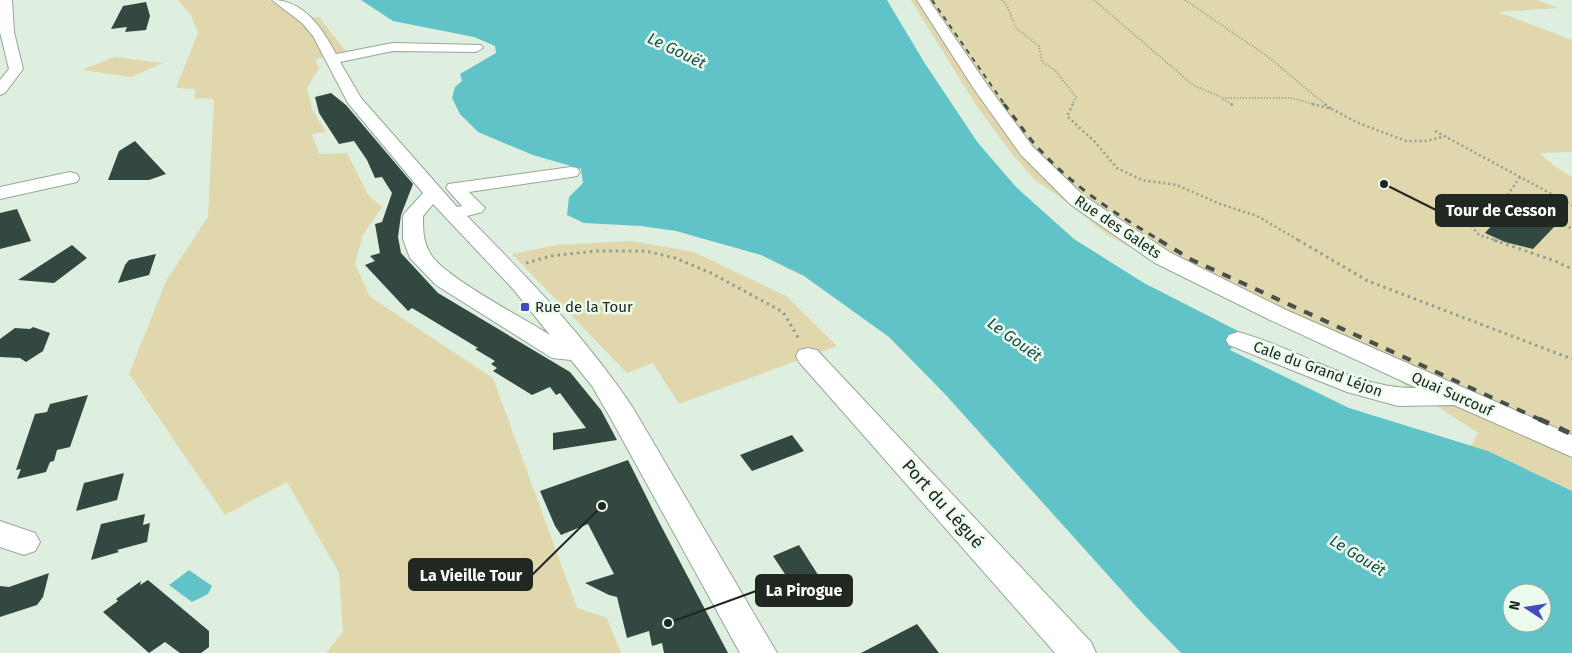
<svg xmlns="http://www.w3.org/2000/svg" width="1572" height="653" viewBox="0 0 1572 653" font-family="'Fira Sans',sans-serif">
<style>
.green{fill:#e0d7ac}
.water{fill:#60c3c7;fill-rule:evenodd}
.building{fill:#344842}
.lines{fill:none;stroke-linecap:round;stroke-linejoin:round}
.minor-casing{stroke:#96a698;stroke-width:2}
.path-far2{stroke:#919e93;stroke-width:2;stroke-dasharray:1 2;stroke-linecap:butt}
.path-far1{stroke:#919e93;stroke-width:2.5;stroke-dasharray:2 3;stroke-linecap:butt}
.path{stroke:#919e93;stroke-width:3;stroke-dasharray:2.5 4;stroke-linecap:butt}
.minor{fill:#fff;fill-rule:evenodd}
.rail-far3{stroke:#485049;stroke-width:2;stroke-dasharray:5 5;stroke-linecap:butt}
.rail-far2{stroke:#485049;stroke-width:3;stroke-dasharray:7 7;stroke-linecap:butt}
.rail-far1{stroke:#485049;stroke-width:4;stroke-dasharray:9 9;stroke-linecap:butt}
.rail{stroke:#485049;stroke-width:5;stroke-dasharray:11 11;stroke-linecap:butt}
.poi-dot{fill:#434bc0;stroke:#ebfced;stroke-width:2}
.labels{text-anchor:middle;stroke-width:5;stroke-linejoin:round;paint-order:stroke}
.street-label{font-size:15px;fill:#212721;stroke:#ebfced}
.poi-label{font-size:15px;fill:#212721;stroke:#ebfced;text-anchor:start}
.water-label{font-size:16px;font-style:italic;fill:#1d4b4c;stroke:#ebfced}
.near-street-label{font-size:18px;fill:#212721;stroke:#ebfced}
.leader{fill:none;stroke:#212721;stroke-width:2}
.callout-dot{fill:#212721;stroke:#ebfced;stroke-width:2}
.callout{fill:#212721;stroke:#212721;stroke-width:2}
.callout-label{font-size:16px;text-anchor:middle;font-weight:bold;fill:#fff}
</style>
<rect width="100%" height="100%" fill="#deefe0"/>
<path class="green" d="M178 0H269L299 19 319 17 347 53 315 59 319 68 307 88 312 109 326 132 312 134 319 154 347 153 368 195 382 207 363 235 355 264 370 297 493 378 577 608 607 618 621 653H326L343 632 339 573 287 482 225 515 129 374 166 281 208 217 214 99 194 98 196 89 176 88 198 33 191 15Z
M911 0H1536L1559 8 1498 12 1572 40V152L1539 153 1556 167 1572 177V491L1488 451 1471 446 1478 433 1388 374 1190 279 1109 236 1064 200 1035 180 1012 154 976 105Z
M114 57 163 63 131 77 82 70Z
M632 241 694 252 786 296 837 346 679 404 653 363 627 373 512 254 557 245Z"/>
<path class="water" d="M361 0H887L924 62 978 143 1017 188 1074 239 1144 283 1242 333 1230 350 1349 408 1488 451 1572 491V653H1181L1142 613 944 393 889 337 804 276 761 255 676 231 641 226 584 223 567 215 569 197 583 183 581 169 533 155 478 132 460 114 452 98 455 87 462 81 460 74 496 53 495 46 474 37 393 21ZM1512 593H1542V623H1512Z
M189 570 212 586 208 594 192 602 169 585Z"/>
<path class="building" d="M146 2 150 16 146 30 125 32 127 27 111 29 123 6Z
M331 93 346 105 413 184 401 215 398 237 401 253 438 293 570 372 601 410 617 440 553 450V433L586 428 560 393 556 395 550 387 532 395 493 371 497 368 491 364 495 361 475 349 478 348 412 308 408 311 365 265 375 261 370 256 380 253 375 224 382 222 392 193 382 177 375 178 367 160 354 141 339 144 319 113 315 97Z
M135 141 166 174 149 180H108L119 151Z
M17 209 31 241 0 249V213Z
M1512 213 1524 215 1554 227 1533 249 1505 242 1485 233 1499 217 1505 218Z
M72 245 87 258 54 283 18 280Z
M156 254 149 275 118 283 125 265 129 260Z
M33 327 50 333 43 351 26 362 20 358 0 357V339L15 328 30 329Z
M88 395 70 447 57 450 54 461 50 462 46 472 17 479 21 469 16 470 35 414 47 412 50 404Z
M792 435 804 451 752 471 740 455Z
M628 460 659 522 728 653H664L662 643 652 646 649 631 627 638 617 597 609 595 585 583 614 574 588 524 561 535 555 526 540 491Z
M124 473 117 500 76 511 84 483Z
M145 514 143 525 150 523 147 542 117 550 119 552 91 560 101 524Z
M799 545 831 595 806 606 773 556Z
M49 573 43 597 37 605 0 617V586L9 587Z
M148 580 209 631V647L201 653H180L165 642 149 653 103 612 118 601 116 599 141 581 140 585Z
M917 624 939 653H861Z"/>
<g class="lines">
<g class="minor-casing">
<path id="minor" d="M0 0H12L14 32 23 69 5 93 0 95V80L9 69 0 32Z
M272 0C304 0 322 28 336 54L393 43 481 45 483 48 476 52 393 51 340 62 361 98 457 207 462 206 446 188 448 184 571 167 577 168 580 172 577 176 571 177 469 192 485 208 482 212 467 216C526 276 586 337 633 408L777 653H740L610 417 592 386 571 360 552 358 436 285 410 258 403 239V215L423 193 348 103 313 36 302 23ZM433 204 513 289 550 335C525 319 442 276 430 253 423 241 423 230 423 216Z
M917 0H929L988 86 1033 147 1084 196 1171 253 1286 310 1572 435V457L1454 405 1398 406 1347 392 1229 345 1226 340 1229 335 1238 332C1298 348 1354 389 1417 388L1270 320 1155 263 1070 204 1021 155 974 89Z
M70 172 77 174 79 178 77 182 0 199V187Z
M808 348 817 350 1091 642 1096 653H1055L799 362 796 356 799 350Z
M0 521 35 533 40 542 35 551 24 555 0 547Z"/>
</g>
<path class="path-far2" d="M1002 0 1007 6 1016 28 1039 46 1042 62 1055 70 1076 97 1072 105
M1094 0 1193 85 1223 98H1291L1317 105
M1185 0 1267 56 1326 105
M1223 99 1233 105"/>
<path class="path-far1" d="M1073 104 1067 116 1094 141 1117 168 1142 180 1177 185 1220 204 1257 216 1300 241
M1231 104 1235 106
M1312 104 1332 109 1356 122 1406 141H1426L1446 136
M1325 104 1331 109
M1435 131 1572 205
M1520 177 1506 197 1515 205 1551 216 1572 229
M1451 218 1468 222
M1498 241 1479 235 1468 222 1472 209 1515 205"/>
<path class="path" d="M1298 240 1368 281 1572 359
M1494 240 1555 261 1572 269
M526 263 551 256 596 251H646L675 258 711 273 783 312 799 339"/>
<use href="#minor" class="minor"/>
<path class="rail-far3" d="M932 0 1005 105"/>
<path class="rail-far2" d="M1004 104C1017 120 1028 138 1042 152 1076 189 1119 216 1161 241"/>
<path class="rail-far1" d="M1159 240 1192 260 1541 420"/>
<path class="rail" d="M1539 419 1572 434"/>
</g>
<rect class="poi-dot" x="520" y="302" width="10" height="10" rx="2.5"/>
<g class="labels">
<g class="street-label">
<text transform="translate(1118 227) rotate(34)" y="5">Rue des Galets</text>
<text transform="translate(1318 369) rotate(20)" y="5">Cale du Grand Léjon</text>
<text transform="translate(1452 394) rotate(24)" y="5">Quai Surcouf</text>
</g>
<g class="poi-label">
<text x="535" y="312">Rue de la Tour</text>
</g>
<g class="water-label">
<text transform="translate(677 50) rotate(26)" y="6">Le Gouët</text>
<text transform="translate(1015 339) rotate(36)" y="6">Le Gouët</text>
<text transform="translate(1358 555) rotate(32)" y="6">Le Gouët</text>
</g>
<g class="near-street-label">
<text transform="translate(943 504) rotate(48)" y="6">Port du Légué</text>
</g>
</g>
<path class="leader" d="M1384 184L1436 210M602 506L532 575M668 623L756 591"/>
<g class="callout-dot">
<circle cx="1384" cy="184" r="5"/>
<circle cx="602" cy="506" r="5"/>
<circle cx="668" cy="623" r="5"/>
</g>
<g class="callout">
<rect x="1436" y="195" width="131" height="31" rx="5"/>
<rect x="409" y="559" width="123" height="31" rx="5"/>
<rect x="756" y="575" width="96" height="31" rx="5"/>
</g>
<g class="callout-label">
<text x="1501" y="216">Tour de Cesson</text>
<text x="471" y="581">La Vieille Tour</text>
<text x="804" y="596">La Pirogue</text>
</g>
<g transform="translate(1527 608) rotate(282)"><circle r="24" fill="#ebfced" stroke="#9aa79b"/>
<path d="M0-4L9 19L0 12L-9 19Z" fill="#434bc0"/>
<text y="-8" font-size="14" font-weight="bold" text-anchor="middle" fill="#212721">N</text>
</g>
</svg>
